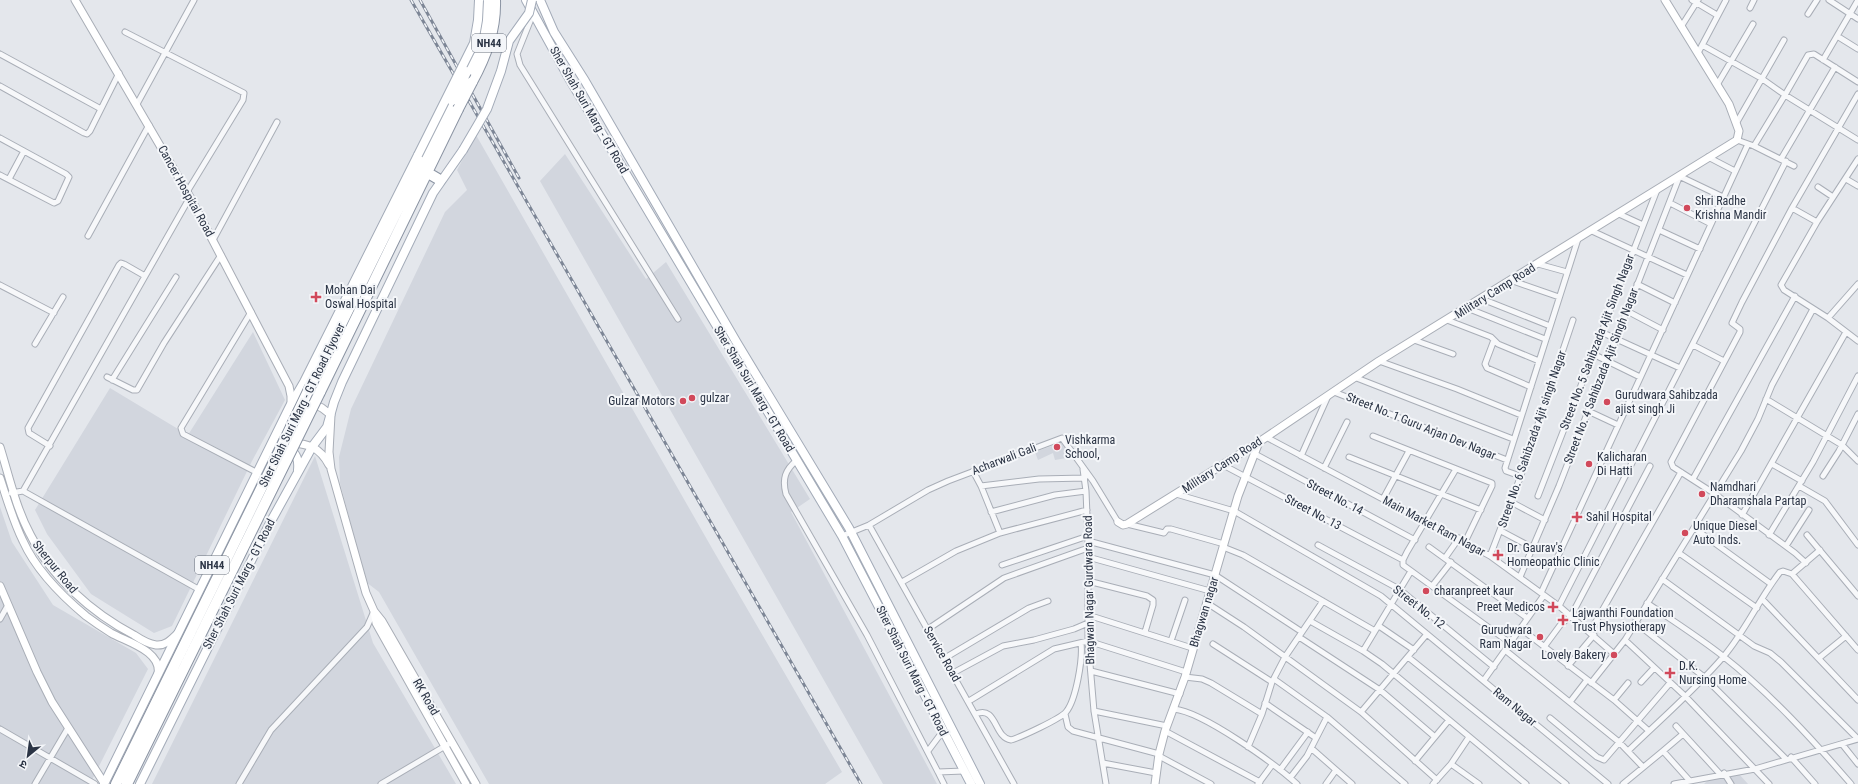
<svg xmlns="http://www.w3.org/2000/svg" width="1858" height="784" viewBox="0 0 1858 784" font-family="'Roboto Condensed','Noto Sans Devanagari',sans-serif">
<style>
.built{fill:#d2d6de}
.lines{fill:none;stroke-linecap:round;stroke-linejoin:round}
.street-casing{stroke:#a9aeb7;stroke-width:7}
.secondary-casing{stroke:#a9aeb7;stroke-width:9}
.primary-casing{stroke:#a3abb8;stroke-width:10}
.highway-casing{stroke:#8b94a3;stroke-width:12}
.street{stroke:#f7f8fa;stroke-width:5}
.secondary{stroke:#fff;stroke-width:7}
.primary{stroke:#fff;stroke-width:8}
.highway{stroke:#fff;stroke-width:10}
.rail-casing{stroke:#7d8696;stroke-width:3}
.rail{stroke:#f4f6f9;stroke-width:1.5;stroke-dasharray:4.5;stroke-linecap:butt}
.primary-bridge-casing{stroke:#a3abb8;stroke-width:10;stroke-linecap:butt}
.highway-bridge-casing{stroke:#8b94a3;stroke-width:12;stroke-linecap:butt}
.primary-bridge{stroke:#fff;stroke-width:8}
.highway-bridge{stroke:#fff;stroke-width:10}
.poi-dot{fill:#d1495b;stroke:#f4f6f9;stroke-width:1.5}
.labels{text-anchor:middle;stroke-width:4;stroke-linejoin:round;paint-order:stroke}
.shield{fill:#f4f6f9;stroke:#676e7b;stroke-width:1}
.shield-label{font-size:11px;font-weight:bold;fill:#2b3445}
.street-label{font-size:12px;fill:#2b3445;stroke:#f4f6f9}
.poi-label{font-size:12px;fill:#2b3445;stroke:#f4f6f9;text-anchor:start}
</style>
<rect width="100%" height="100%" fill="#e4e7ec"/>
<path class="built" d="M476 135 713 550 842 772 825 784H489L379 592 366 582 340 483 339 457 351 409 445 212 467 190 457 170Z
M565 154 646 279 666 262 810 499 791 512 937 784H883L540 181Z
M253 332 285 400 252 461 172 626 154 633 91 594 47 534 35 510 110 388 188 435Z
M1063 442 1072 457 1055 460 1053 453 1038 460 1035 452Z
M315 456 373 643 456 784H152Z
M0 507 12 542 53 605 136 653 148 669 90 784H0Z
M1739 774 1748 784H1704L1710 778Z"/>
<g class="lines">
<g class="street-casing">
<path id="street" d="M1692 0 1717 15
M1829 0 1858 19
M1750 8 1754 0
M533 14 517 54 520 65 678 319
M1808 14 1817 0
M1681 27 1698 0
M125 32 244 93 243 100 187 192
M1837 36 1858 49
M1702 45 1761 78 1785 95 1808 55 1814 54 1858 82
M1699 51 1726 0
M0 54 101 109 90 131 87 134 84 133 0 86
M1823 60 1858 0
M1717 85 1753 24
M137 104 194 0
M101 109 119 73
M1737 122 1784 40
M0 138 66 174 69 177 58 201 54 203 0 175
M1737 140 1754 146 1794 166
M1754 146 1785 95 1858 140
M1708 157 1735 171
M1781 159 1835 67
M1858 159 1817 222 1781 285 1784 290 1828 318 1858 341
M1679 176 1723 197
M9 179 24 151
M1846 179 1858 186
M1818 187 1833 197
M1670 203 1711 224
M1792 208 1817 222
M1619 214 1643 225
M1659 230 1700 249
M1592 231 1687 275
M88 236 149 125
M213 240 277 122
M1538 264 1567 272
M1510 280 1559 297
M1637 284 1675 303
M0 285 54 313
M1482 299 1550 326
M1467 308 1545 339
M1627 311 1663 330
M251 312 181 428 183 434 258 473
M1828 318 1858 284
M1447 320 1491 337 1498 344 1539 361
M1601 332 1680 368
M1414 340 1453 354
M1494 340 1485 364 1487 368 1531 387
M35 344 63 297
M1693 345 1724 361
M1593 354 1640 377
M1379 361 1457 389 1521 415
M107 377 133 390H137L164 343 221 255
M1354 377 1513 439
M112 380 176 277
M1334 392 1507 460
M1766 399 1842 445 1858 461
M1588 411 1618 425
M1373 436 1492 483V486L1465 542
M1266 437 1490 556 1559 606 1614 654 1625 640 1741 451 1758 419 1772 385 1813 309
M50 446 29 433 28 428 119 265 121 263 124 264 145 276
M1255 454 1415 540
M1301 456 1328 396
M1349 457 1481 510
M797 460C785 470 782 479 786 494L867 635 938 772
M1772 464 1802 481
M1223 465 1403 560
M1324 468 1347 422
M1083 469 1086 491 1088 541V641L1094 711 1106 784
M1456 469 1407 552 1403 560V565L1510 643
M973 471 981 486 1000 533
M1520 476 1506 471 1505 468 1578 239
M1823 476 1839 451 1858 414
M1693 479 1795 296
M981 486 1039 479 1085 478
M1799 486 1825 501 1858 545
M23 491 190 197
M11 493 23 491 200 590
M1176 494 1234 511 1381 596 1608 784
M1538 496 1657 190
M1383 499 1409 451
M1511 502 1545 520
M991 512 1055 495 1086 491
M1742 515 1846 332
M1127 524 1164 533 1167 529H1171L1224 544
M869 525 1014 784
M1694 528 1771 584
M1501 531 1533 548
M1769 535 1813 462 1858 376
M1807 535 1858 596
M842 536 869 525 928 490 948 481 1062 438 1093 481 1118 522
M1088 541 1215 575 1302 632
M1318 545 1399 589 1494 667
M1786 546 1809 510
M1223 547 1243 555 1375 631
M1429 547 1527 618
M1679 553 1757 608
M1490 556 1520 478 1573 320
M1088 557 1210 591
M1445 558 1459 538
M1806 563 1795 553 1715 494 1673 467 1671 462 1740 332V329L1732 323 1742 302 1792 208 1858 94
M1002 565 1088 536
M1792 574 1820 550
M1520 577 1559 486 1680 175
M1662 579 1754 646 1770 653 1781 662 1858 739
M1088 581 1147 596 1153 600V605L1145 632
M902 582 956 551 1000 533 1087 510
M1433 585 1451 562
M1541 593 1748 144
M1762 599 1858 700
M1207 603 1244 627 1361 712 1437 780
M1647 603C1673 621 1700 638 1724 657 1771 694 1812 739 1851 784
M1559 606 1786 161
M1088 615 1192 648
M0 619 8 605
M1310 621 1363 651 1382 664 1526 784
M1635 622 1704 677 1786 759
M1379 626 1414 650
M1520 628 1614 700 1649 731
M928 629 1004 578 1088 548
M1590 632 1681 472
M1299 637 1380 690 1435 737
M1625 640 1685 696 1769 784
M1171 641 1185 600
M1213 644 1272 682
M1544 647 1561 624 1571 616 1650 466
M1505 650 1619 742 1643 767
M1363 651 1411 571
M1408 657 1566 784
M945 658 1029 608 1048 601
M1819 658 1846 636
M1568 666 1594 635
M1091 671 1180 694
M953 673 1003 646 1034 640 1074 629 1088 623
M1185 677 1202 679 1211 683 1262 714
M1274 679 1327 717 1405 784
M1484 680 1544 595
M1641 682 1654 668
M1591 683 1614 654
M1614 700 1628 683
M969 701 1054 649 1088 641 1186 672
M1570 702 1587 680
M1265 703 1316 738
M1174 709C1203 712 1274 763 1297 784
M1094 711 1167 726
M1361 712 1427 634
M976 714C997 705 994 738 1011 740 1021 737 1060 719 1066 712 1076 700 1083 659 1081 643
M1065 714 1068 727 1073 731 1159 754
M1550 718 1597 757 1604 760 1670 683
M1676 726 1720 774
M0 729 95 784
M1165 731 1260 782
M1842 744 1858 764
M1248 747 1262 714 1272 682 1285 657 1323 601
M1311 748 1352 784
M928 751 943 731
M1628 751C1660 720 1695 690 1724 656 1746 630 1759 599 1780 572L1783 571 1792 574 1858 650
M1663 751 1683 734
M1159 756 1211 784
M1791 757 1815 784
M1415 761 1449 720
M1103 763 1156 773
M1451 764 1479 784
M1280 770 1308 732
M1724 773 1731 784
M1290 778 1307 756 1327 717
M35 784 68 728
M239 784 271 730 367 627 374 611
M381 784 452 742
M944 784 938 772 964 771
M1258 784 1272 765
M1326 784 1336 770
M1433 784 1451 764 1469 737
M1623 784 1663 751 1689 780
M1674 784 1755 769 1858 739"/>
</g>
<g class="secondary-casing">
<path id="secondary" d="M75 0 190 197 289 386 291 396V403
M300 397 322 408 331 415 329 452 331 469 366 593 374 611 376 623 466 784
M282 423C278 446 299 441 312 447 320 451 325 457 329 465
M0 447C9 476 16 508 30 534 51 577 92 613 134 635 140 639 148 644 156 645 165 646 171 640 177 634
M0 478C7 499 13 521 23 541 36 570 62 596 86 616 94 622 103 628 111 633 127 642 162 651 158 674
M1118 522 1123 525 1127 524 1259 442 1379 361 1737 140 1739 131 1729 104 1665 0
M0 586 37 672 52 702 104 783
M374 611 382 621 476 784
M1155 784 1159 754 1165 731 1185 677 1238 496 1259 442"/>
</g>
<g class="primary-casing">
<path id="primary" d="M526 0 570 80 842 536 971 784
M540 0 554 32 585 81 737 343 849 528 980 784
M288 448C297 453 299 460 298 470
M104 784 290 406 304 382 418 155
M140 784 270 523 312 447 327 427 334 402 342 382 433 193 463 150"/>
</g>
<g class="highway-casing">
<path id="highway" d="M466 72C478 49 486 26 486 0
M472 82C486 56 496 30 495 0
M428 173 440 180
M310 387 452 100
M320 392 458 109
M116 784 278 454
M127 784 287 459"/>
</g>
<use href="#street" class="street"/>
<use href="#secondary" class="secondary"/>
<use href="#primary" class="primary"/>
<use href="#highway" class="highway"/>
<g class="rail-casing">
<path id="rail" d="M411 0 861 784
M420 0 519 178"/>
</g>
<use href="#rail" class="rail"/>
<g class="primary-bridge-casing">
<path id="primary-bridge" d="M463 150 487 109 501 71 509 41 529 13 532 0
M418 155 474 43 478 20 479 0"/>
</g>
<g class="highway-bridge-casing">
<path id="highway-bridge" d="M452 100 466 72
M458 109 472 82
M278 454 310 387
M287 459 320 392"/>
</g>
<use href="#primary-bridge" class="primary-bridge"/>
<use href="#highway-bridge" class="highway-bridge"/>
</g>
<g class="poi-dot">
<circle cx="1687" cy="208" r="4"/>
<path d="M314 291h4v4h4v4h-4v4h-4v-4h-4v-4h4z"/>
<circle cx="692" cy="398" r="4"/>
<circle cx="683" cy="401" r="4"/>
<circle cx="1607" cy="402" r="4"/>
<circle cx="1057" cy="447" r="4"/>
<circle cx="1589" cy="464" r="4"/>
<circle cx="1702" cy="494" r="4"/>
<path d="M1575 511h4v4h4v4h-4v4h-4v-4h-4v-4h4z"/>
<circle cx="1685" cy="533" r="4"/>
<path d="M1496 549h4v4h4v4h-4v4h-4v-4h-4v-4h4z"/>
<circle cx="1426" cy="591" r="4"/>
<path d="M1551 601h4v4h4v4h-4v4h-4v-4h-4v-4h4z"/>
<path d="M1561 614h4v4h4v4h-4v4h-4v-4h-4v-4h4z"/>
<circle cx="1540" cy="637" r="4"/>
<circle cx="1614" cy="655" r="4"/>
<path d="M1668 667h4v4h4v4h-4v4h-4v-4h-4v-4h4z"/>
</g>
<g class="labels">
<g class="shield">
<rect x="472" y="34" width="34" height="18" rx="3"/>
<rect x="195" y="556" width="34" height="18" rx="3"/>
</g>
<g class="shield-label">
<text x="489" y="47">NH44</text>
<text x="212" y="569">NH44</text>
</g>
<g class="street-label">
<text transform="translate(589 110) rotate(60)" y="4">Sher Shah Suri Marg - GT Road</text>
<text transform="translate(186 191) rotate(61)" y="4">Cancer Hospital Road</text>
<text transform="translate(1495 291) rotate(-32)" y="4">Military Camp Road</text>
<text transform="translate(1597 342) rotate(-69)" y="4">Street No. 5 Sahibzada Ajit Singh Nagar</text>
<text transform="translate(1601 376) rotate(-69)" y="4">Street No. 4 Sahibzada Ajit Singh Nagar</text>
<text transform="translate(754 389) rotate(59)" y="4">Sher Shah Suri Marg - GT Road</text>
<text transform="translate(302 405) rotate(-64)" y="4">Sher Shah Suri Marg - GT Road Flyover</text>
<text transform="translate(1421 426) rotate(22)" y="4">Street No. 1 Guru Arjan Dev Nagar</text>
<text transform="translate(1532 439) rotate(-71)" y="4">Street No. 6 Sahibzada Ajit singh Nagar</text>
<text transform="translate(1004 459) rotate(-21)" y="4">Acharwali Gali</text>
<text transform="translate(1222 465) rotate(-33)" y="4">Military Camp Road</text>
<text transform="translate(1335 497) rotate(28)" y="4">Street No. 14</text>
<text transform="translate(1313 512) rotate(28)" y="4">Street No. 13</text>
<text transform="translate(1434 526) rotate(28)" y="4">Main Market Ram Nagar</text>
<text transform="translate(55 567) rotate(51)" y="4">Sherpur Road</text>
<text transform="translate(239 584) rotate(-63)" y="4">Sher Shah Suri Marg - GT Road</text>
<text transform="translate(1089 590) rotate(-91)" y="4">Bhagwan Nagar Gurdwara Road</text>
<text transform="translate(1419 607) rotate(38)" y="4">Street No. 12</text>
<text transform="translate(1204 612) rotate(-73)" y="4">Bhagwan nagar</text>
<text transform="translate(942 654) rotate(60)" y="4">Service Road</text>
<text transform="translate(912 671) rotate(63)" y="4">Sher Shah Suri Marg - GT Road</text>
<text transform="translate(426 697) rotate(60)" y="4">RK Road</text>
<text transform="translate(1515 707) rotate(40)" y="4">Ram Nagar</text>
</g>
<g class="poi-label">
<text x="1695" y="205">Shri Radhe<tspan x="1695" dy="14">Krishna Mandir</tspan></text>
<text x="325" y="294">Mohan Dai<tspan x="325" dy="14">Oswal Hospital</tspan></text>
<text x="1615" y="399">Gurudwara Sahibzada<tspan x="1615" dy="14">ajist singh Ji</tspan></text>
<text x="700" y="402">gulzar</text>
<text x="675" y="405" text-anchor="end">Gulzar Motors</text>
<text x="1065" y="444">Vishkarma<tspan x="1065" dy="14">School,</tspan></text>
<text x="1597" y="461">Kalicharan<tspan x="1597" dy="14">Di Hatti</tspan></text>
<text x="1710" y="491">Namdhari<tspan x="1710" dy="14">Dharamshala Partap</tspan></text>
<text x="1586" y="521">Sahil Hospital</text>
<text x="1693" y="530">Unique Diesel<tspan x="1693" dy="14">Auto Inds.</tspan></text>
<text x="1507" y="552">Dr. Gaurav's<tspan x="1507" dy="14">Homeopathic Clinic</tspan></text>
<text x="1434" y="595">charanpreet kaur</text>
<text x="1545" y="611" text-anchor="end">Preet Medicos</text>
<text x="1572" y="617">Lajwanthi Foundation<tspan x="1572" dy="14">Trust Physiotherapy</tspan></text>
<text x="1532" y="634" text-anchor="end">Gurudwara<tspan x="1532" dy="14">Ram Nagar</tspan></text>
<text x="1606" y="659" text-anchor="end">Lovely Bakery</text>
<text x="1679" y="670">D.K.<tspan x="1679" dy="14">Nursing Home</tspan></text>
</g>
</g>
<g transform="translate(28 756) rotate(209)" stroke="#f4f6f9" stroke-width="3" paint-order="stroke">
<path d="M0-3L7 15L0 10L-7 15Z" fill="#2b3445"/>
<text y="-6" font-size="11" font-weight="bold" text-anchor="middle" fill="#2b3445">उ</text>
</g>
</svg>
